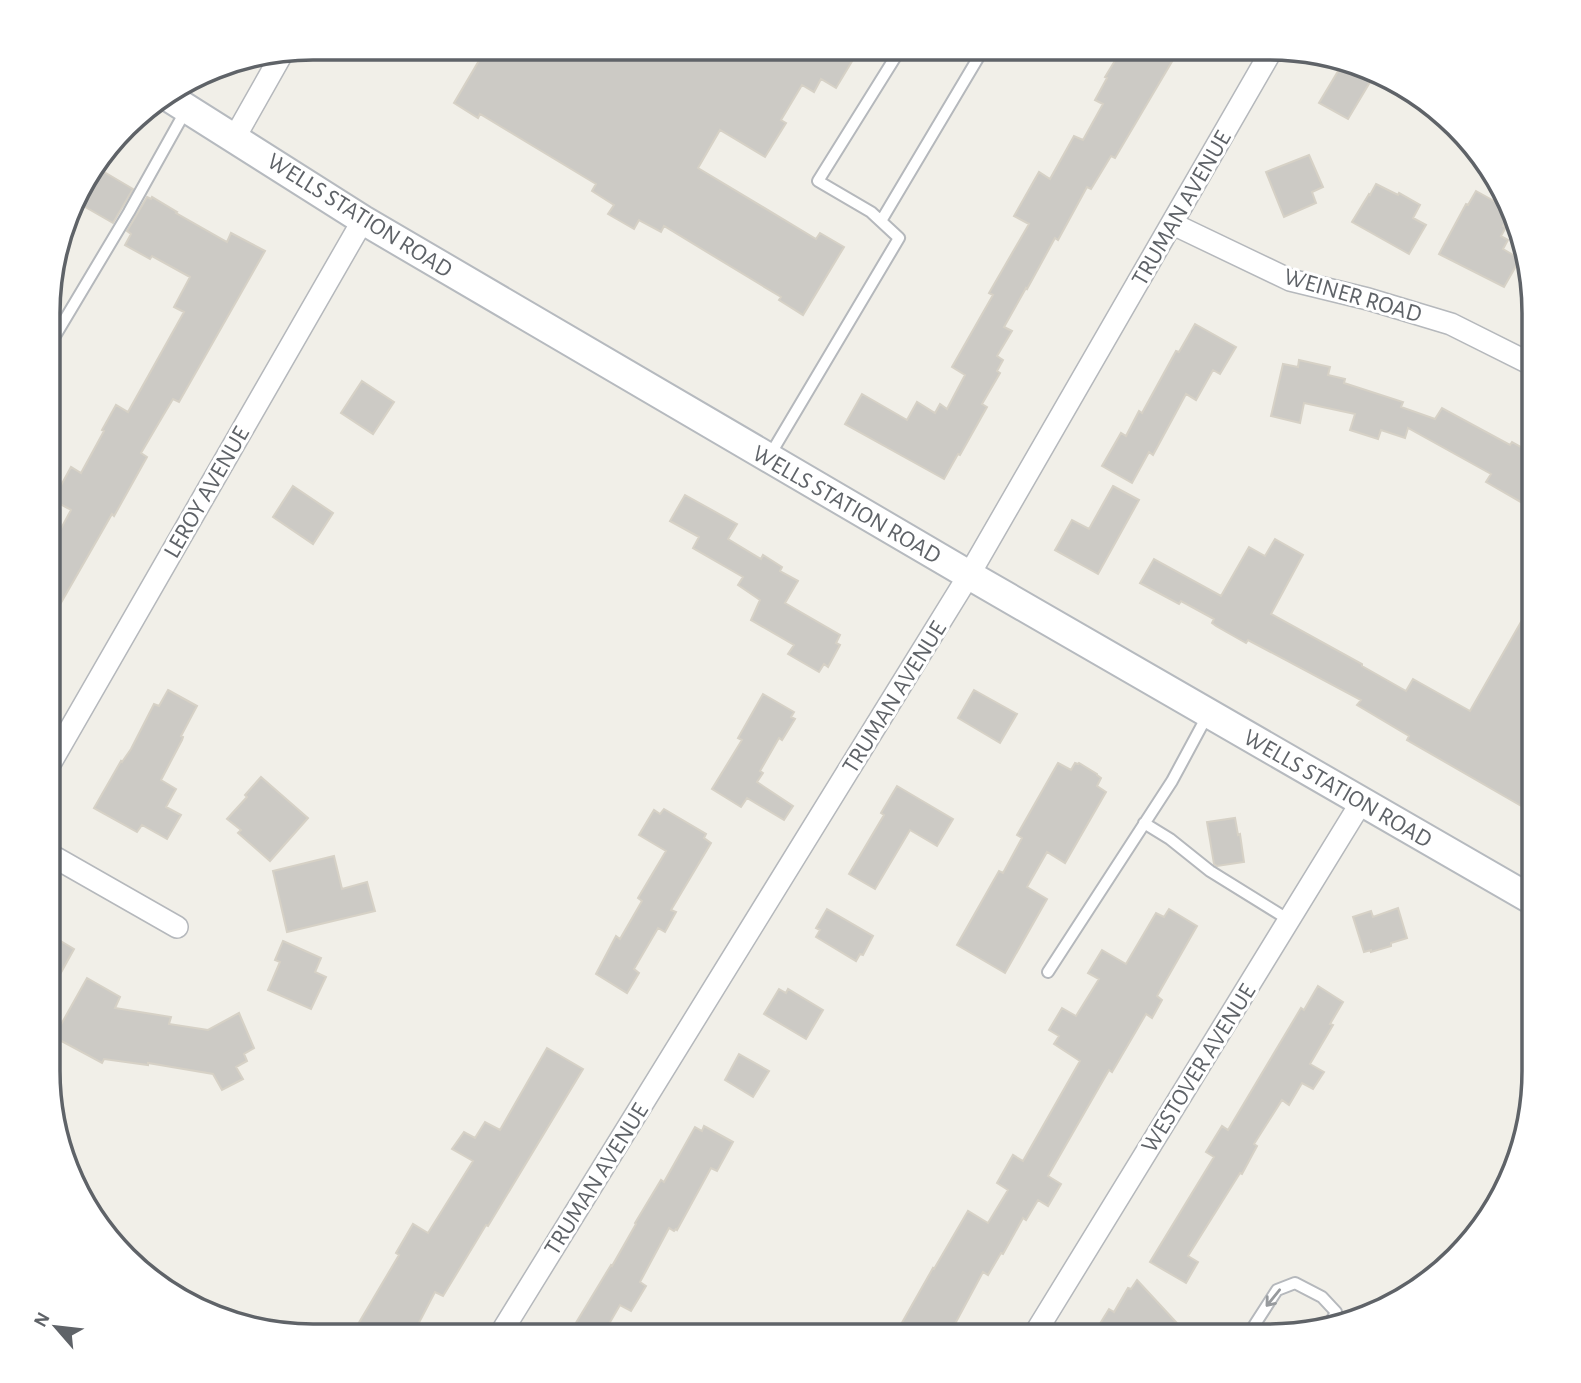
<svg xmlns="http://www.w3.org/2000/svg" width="1581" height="1383" font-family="'Alegreya Sans',sans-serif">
  <rect width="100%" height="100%" fill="#f1efe8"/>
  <path fill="#cccac5" stroke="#d6d1c6" stroke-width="2" d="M 487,47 L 860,48 L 836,88 L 821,79 L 814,92 L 802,85 L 781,120 L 786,123 L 765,157 L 720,130 L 698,168 L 816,239 L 820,233 L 844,247 L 803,315 L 779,300 L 781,297 L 664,226 L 661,232 L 639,220 L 634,229 L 608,214 L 614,205 L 592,191 L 596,184 L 480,114 L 478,118 L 454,103 Z
    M 1132,48 L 1180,48 L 1115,158 L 1111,156 L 1091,189 L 1087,187 L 1058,240 L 1055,238 L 1027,289 L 1026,288 L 1004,327 L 1012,331 L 997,356 L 1003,360 L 997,371 L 1000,373 L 982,404 L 987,407 L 960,455 L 958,454 L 944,479 L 845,424 L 862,394 L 907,420 L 917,402 L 935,413 L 940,404 L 947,409 L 965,375 L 952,367 L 993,295 L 989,293 L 1029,224 L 1014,216 L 1039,172 L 1050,179 L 1074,136 L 1083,140 L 1103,104 L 1095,100 L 1107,78 L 1105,77 L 1119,54 L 1126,58 Z
    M 1343,63 L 1376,72 L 1348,119 L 1319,103 Z
    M 1309,155 L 1323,187 L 1312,192 L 1316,203 L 1284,217 L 1266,172 Z
    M 94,166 L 133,189 L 113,223 L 75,201 L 83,180 Z
    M 1376,184 L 1398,195 L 1399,193 L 1420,205 L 1413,218 L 1426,225 L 1409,254 L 1352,222 L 1369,194 L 1370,195 Z
    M 1476,191 L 1501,205 L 1499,207 L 1510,213 L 1503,226 L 1506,227 L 1501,236 L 1508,240 L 1503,249 L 1520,259 L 1504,287 L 1439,254 L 1466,204 L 1468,205 Z
    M 147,197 L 151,199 L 152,197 L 177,212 L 176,213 L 227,242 L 231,233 L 265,251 L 179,402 L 173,399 L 164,414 L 141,453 L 147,457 L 114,516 L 112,514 L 50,622 L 51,547 L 71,510 L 53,500 L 71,467 L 81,473 L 104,431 L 102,430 L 116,405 L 128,412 L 184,312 L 174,307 L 190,277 L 152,256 L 150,259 L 125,245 L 131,234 L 127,231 Z
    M 1195,324 L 1236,347 L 1220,374 L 1213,370 L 1196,400 L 1186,394 L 1153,455 L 1149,452 L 1132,483 L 1102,466 L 1121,433 L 1126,436 L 1139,411 L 1142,413 L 1176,351 L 1179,352 Z
    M 1299,360 L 1330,367 L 1328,375 L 1345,379 L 1344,383 L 1403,402 L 1401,407 L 1435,419 L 1442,408 L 1510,445 L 1512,442 L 1533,454 L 1533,509 L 1486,482 L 1491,474 L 1408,428 L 1405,438 L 1381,430 L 1378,439 L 1350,430 L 1355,414 L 1304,403 L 1300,423 L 1271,416 L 1283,364 L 1298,367 Z
    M 362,381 L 394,402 L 373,434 L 341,413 Z
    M 293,486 L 333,513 L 313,544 L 273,517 Z
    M 1113,486 L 1139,500 L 1098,574 L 1055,550 L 1072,520 L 1089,529 Z
    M 685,495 L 737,524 L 728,539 L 761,559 L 763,555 L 782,567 L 780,571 L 798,581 L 785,603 L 840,635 L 836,643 L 840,645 L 828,667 L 824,664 L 819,672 L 788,654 L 794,645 L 751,620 L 760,600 L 738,585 L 743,577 L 693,548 L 699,537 L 670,521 Z
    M 1275,539 L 1303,555 L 1271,614 L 1362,664 L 1362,666 L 1406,691 L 1413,679 L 1470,711 L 1533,601 L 1534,789 L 1523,807 L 1407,740 L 1409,736 L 1357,705 L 1361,700 L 1248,640 L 1246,643 L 1216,626 L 1212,623 L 1214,619 L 1181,601 L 1179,604 L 1140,583 L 1154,559 L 1221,596 L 1249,547 L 1265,556 Z
    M 168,690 L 197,706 L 181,736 L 183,737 L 182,740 L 161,780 L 176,789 L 166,807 L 181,815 L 167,839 L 142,825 L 137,832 L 94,808 L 121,761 L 122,762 L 131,749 L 154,704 L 159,706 Z
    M 974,690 L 1017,714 L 1000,743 L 958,718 Z
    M 763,694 L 794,712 L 791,717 L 795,719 L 782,740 L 779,738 L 760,771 L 763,773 L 757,782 L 793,806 L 784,820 L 747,798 L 741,807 L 712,789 L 742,740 L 738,738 Z
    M 1058,763 L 1071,770 L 1075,763 L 1078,764 L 1079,763 L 1097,774 L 1097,775 L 1101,778 L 1097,786 L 1106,792 L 1065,863 L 1047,852 L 1027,887 L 1047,899 L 1005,973 L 957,945 L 999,871 L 1003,873 L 1022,838 L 1017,835 Z
    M 261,777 L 308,818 L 270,861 L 238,833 L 241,830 L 227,819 L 247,797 L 245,795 Z
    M 897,786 L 953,819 L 937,846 L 910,830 L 875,889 L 849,874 L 884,815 L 881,813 Z
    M 664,809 L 706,834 L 704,838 L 711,843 L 671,910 L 676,912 L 665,932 L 658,928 L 634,969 L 639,973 L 627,993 L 596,974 L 616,936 L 620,939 L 642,901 L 638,898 L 666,851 L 639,835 L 654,810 L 660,814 Z
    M 1235,818 L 1238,835 L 1240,834 L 1244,862 L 1217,866 L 1214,864 L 1207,822 Z
    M 334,856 L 342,889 L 367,882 L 375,911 L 287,932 L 273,871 Z
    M 1398,908 L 1407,938 L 1391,943 L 1391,946 L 1371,952 L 1371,950 L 1364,952 L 1353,917 L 1371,911 L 1373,917 Z
    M 827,909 L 873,936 L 863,955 L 860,954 L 856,961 L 816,937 L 820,930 L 816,928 Z
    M 1169,909 L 1197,926 L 1157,996 L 1162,1000 L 1152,1018 L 1146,1014 L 1112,1072 L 1109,1070 L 1048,1176 L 1061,1184 L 1048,1206 L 1038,1200 L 1026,1220 L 1023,1218 L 1003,1254 L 1001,1253 L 988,1275 L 983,1272 L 949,1335 L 895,1335 L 933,1268 L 934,1269 L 968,1211 L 988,1223 L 1008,1190 L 997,1183 L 1013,1155 L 1023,1161 L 1080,1061 L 1054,1044 L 1059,1036 L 1049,1030 L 1062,1008 L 1076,1016 L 1099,979 L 1088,973 L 1102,950 L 1126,964 L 1156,913 L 1164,917 Z
    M 49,934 L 74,949 L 48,996 L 49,951 Z
    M 283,941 L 321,958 L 315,972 L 326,977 L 311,1009 L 268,990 L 280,962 L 275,960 Z
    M 87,978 L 120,997 L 115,1008 L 171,1017 L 169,1024 L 208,1030 L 239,1013 L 254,1048 L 244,1054 L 247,1061 L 236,1067 L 243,1079 L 222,1090 L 213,1074 L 148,1063 L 148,1065 L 104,1059 L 102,1063 L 54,1037 Z
    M 1318,986 L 1343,1002 L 1330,1024 L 1333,1025 L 1310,1064 L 1324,1072 L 1313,1089 L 1302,1083 L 1289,1105 L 1282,1100 L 1254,1144 L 1257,1146 L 1242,1174 L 1240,1173 L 1188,1256 L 1198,1262 L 1186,1283 L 1150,1262 L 1214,1157 L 1206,1152 L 1222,1126 L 1228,1130 L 1301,1008 L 1304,1010 Z
    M 779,989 L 786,993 L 788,989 L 823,1010 L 806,1039 L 764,1014 Z
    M 547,1048 L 583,1069 L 488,1226 L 486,1225 L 443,1296 L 435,1292 L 412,1336 L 373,1336 L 357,1326 L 399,1255 L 396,1253 L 413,1224 L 428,1233 L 473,1161 L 452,1149 L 464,1132 L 475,1138 L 485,1122 L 500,1130 Z
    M 739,1054 L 769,1071 L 753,1097 L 725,1080 Z
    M 704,1126 L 733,1142 L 717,1171 L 711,1168 L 677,1230 L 676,1229 L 674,1231 L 669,1228 L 640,1282 L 646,1286 L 631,1311 L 620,1305 L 602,1336 L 568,1336 L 611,1265 L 612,1266 L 636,1224 L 635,1223 L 661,1180 L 664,1182 L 695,1127 L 702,1131 Z
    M 1137,1280 L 1188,1335 L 1093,1335 L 1109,1309 L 1114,1312 L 1128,1288 L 1131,1289 Z"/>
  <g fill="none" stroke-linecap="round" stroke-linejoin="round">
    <defs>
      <path id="lane" d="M 881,221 L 984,48
        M 52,341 L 129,212 L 186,110
        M 770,455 L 899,238 L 871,212 L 818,181 L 901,48
        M 1144,823 L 1170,839 L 1210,871 L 1289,920
        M 1048,972 L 1172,781 L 1207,716
        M 1248,1335 L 1277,1290 L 1295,1283 L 1322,1297 L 1336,1312 L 1329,1325"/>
      <path id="street" d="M 235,137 L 283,52
        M 1173,224 L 1290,280 L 1368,299 L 1451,324 L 1533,365
        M 50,764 L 363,220
        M 49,854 L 177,927
        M 1034,1335 L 1362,801
        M 499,1336 L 969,575 L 1273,48"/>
      <path id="secondary" d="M 167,96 L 363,220 L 969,575 L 1534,901"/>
    </defs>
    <use href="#lane" stroke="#b5b8bc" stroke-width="14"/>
    <use href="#street" stroke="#b5b8bc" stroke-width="24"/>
    <use href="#secondary" stroke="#b6babf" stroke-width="32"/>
    <use href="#lane" stroke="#fff" stroke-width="10"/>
    <use href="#street" stroke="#fff" stroke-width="21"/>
    <use href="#secondary" stroke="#fff" stroke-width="28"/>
  </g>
  <defs><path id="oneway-shaft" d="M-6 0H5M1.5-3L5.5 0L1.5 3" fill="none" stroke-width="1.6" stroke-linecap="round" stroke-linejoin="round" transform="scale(1.75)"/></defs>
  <use stroke="#979a9d" href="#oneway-shaft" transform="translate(1273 1298) rotate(129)"/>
  <g text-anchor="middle" stroke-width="6" stroke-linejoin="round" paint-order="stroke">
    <g font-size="24" fill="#5f6368" stroke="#fff">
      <text transform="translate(1181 208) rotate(-60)" y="8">TRUMAN AVENUE</text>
      <text transform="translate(360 215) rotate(32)" y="8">WELLS STATION ROAD</text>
      <text transform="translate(1353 295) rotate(16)" y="8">WEINER ROAD</text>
      <text transform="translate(206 492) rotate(-60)" y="8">LEROY AVENUE</text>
      <text transform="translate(847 504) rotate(30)" y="8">WELLS STATION ROAD</text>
      <text transform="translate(894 697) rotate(-58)" y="8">TRUMAN AVENUE</text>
      <text transform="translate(1338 788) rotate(30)" y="8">WELLS STATION ROAD</text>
      <text transform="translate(1198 1068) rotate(-58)" y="8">WESTOVER AVENUE</text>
      <text transform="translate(596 1179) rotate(-58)" y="8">TRUMAN AVENUE</text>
    </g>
  </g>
  <path d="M0 0H1581V1383H0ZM313 60H1269A253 253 0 0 1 1522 313V1071A253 253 0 0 1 1269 1324H313A253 253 0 0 1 60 1071V313A253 253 0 0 1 313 60Z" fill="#fff" fill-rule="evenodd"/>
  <path fill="none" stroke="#5f6368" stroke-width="3.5" d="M313 60H1269A253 253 0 0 1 1522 313V1071A253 253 0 0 1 1269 1324H313A253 253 0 0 1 60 1071V313A253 253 0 0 1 313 60Z"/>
  <g transform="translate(56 1327) rotate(298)" stroke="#ffffff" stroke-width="5" paint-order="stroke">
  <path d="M0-5L12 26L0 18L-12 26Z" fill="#5f6368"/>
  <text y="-10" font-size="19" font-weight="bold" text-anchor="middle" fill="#5f6368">N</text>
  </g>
</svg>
